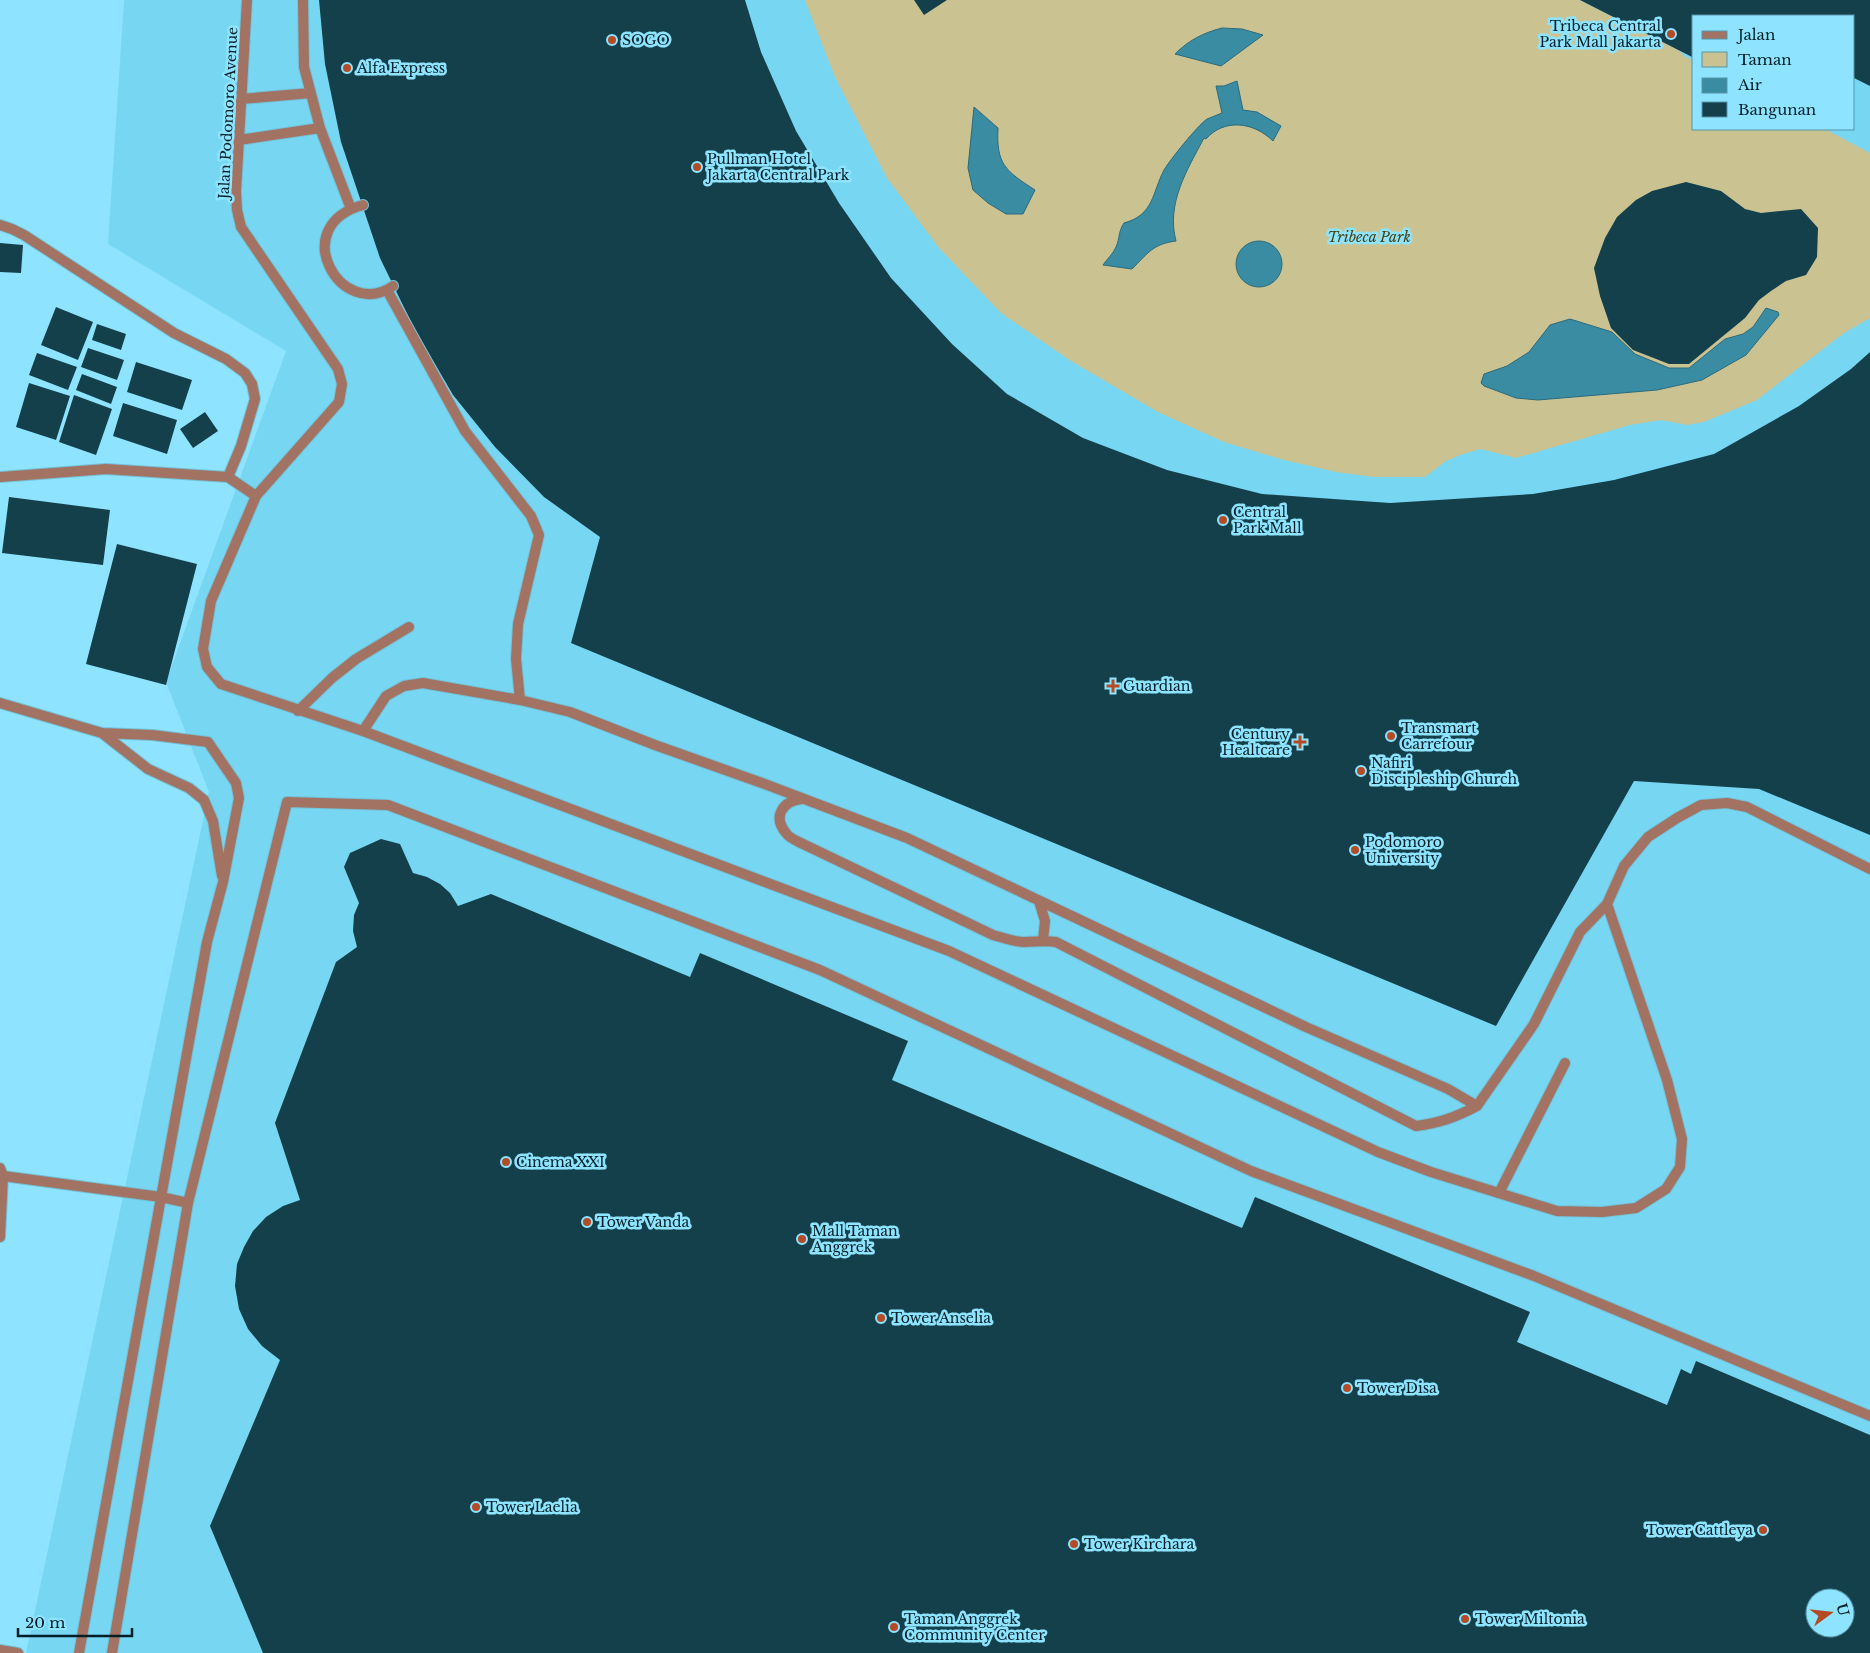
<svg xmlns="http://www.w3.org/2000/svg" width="1870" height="1653" font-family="'Libre Baskerville',serif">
  <rect width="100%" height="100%" fill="#8ee4fe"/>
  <path fill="#77d6f2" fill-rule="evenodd" d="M 124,0 L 1870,0 L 1870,1653 L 26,1653 L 209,792 L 166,682 L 286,351 L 108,244 ZM 1694,16 L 1854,16 L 1854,129 L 1694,129 ZM 1815,1598 L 1845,1598 L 1845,1628 L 1815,1628 Z"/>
  <path fill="#cac291" d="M 805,0 L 1580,0 L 1680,51 L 1684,56 L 1694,61 L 1694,129 L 1825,129 L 1870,153 L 1870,318 L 1844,333 L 1757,400 L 1704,422 L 1687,425 L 1661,420 L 1630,425 L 1516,458 L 1481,449 L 1463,454 L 1446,461 L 1425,477 L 1374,477 L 1336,472 L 1284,460 L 1224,442 L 1158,412 L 1071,361 L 1001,313 L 939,248 L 887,178 L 835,77 Z"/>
  <path fill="#3a8ca3" stroke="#2a6b7e" d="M 1222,28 L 1242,29 L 1263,35 L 1221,66 L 1175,54 C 1189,40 1203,33 1222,28 Z
    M 1237,81 L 1243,110 L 1257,112 L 1281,126 L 1273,141 C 1254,122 1224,118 1206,139 L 1204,138 C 1187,170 1166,204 1176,241 C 1153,244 1148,253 1132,269 L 1103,265 C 1107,259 1113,254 1116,247 C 1120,238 1118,232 1124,223 C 1154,215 1152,193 1164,170 C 1170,160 1197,126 1207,119 C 1212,117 1217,115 1222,113 L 1216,86 L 1224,86 Z
    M 974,107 L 998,128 C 996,165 1006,171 1035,190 L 1023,214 L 1006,214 L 988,203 L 973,190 L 968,168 Z
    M1236 264a23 23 0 1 1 46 0a23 23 0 1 1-46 0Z
    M 1766,308 L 1778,312 L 1779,315 L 1746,355 L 1702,380 L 1657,390 L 1538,400 L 1516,398 L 1484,386 L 1481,383 L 1484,374 L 1507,366 L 1529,352 L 1550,325 L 1570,319 L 1612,332 L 1635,354 L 1669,368 L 1689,368 L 1725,339 L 1743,334 L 1753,327 Z"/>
  <path fill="#14404c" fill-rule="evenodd" d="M 319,0 L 745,0 L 761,52 L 796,131 L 839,203 L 891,278 L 952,344 L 1007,394 L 1083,438 L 1167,470 L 1262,494 L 1390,503 L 1533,494 L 1614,480 L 1714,454 L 1799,406 L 1851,369 L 1870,352 L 1870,835 L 1759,789 L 1634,781 L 1496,1026 L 571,643 L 600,537 L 544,497 L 495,447 L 453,395 L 414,328 L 380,258 L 341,142 L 325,64 Z
    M 914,0 L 947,0 L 924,15 Z
    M 1580,0 L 1870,0 L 1870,86 L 1854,78 L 1854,16 L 1694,16 L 1694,58 Z
    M 1686,182 L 1721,191 L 1745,209 L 1761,213 L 1801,209 L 1818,228 L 1817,257 L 1806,275 L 1786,281 L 1771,291 L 1759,300 L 1745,318 L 1689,364 L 1669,364 L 1633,350 L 1611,328 L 1600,296 L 1594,268 L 1605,238 L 1617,217 L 1636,200 L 1652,191 Z
    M 0,243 L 23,245 L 21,273 L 0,272 Z
    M 56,307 L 93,322 L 78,360 L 41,345 Z
    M 97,324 L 126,334 L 121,350 L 92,340 Z
    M 88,348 L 124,360 L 117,380 L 81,367 Z
    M 37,353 L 77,367 L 68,390 L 29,375 Z
    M 136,362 L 192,380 L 182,410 L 127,392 Z
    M 82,374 L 117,387 L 111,404 L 76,390 Z
    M 29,383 L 70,396 L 56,440 L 16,427 Z
    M 74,395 L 112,409 L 96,455 L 59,442 Z
    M 123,403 L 177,420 L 167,454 L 113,436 Z
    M 205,412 L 218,431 L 193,448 L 180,429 Z
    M 9,497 L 110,510 L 103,565 L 2,553 Z
    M 117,544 L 197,564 L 166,685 L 86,664 Z
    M 381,839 L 400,844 L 413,873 L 427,877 L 440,884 L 450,893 L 458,906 L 491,894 L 690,977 L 700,953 L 908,1041 L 892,1080 L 1242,1228 L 1255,1197 L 1530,1312 L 1517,1342 L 1667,1405 L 1681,1369 L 1691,1374 L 1696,1361 L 1870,1435 L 1870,1653 L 263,1653 L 210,1526 L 280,1360 L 262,1346 L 248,1329 L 239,1309 L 235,1286 L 237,1264 L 244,1247 L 253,1231 L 266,1217 L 283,1206 L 300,1200 L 275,1123 L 336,962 L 357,947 L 353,931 L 354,915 L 359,903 L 344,867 L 350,853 ZM 1815,1598 L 1845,1598 L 1845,1628 L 1815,1628 Z"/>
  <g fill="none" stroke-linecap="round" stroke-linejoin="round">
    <defs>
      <path id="lane" d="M 303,0 L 304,67 L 320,128 L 351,209
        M 241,99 L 311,93
        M 239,140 L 320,128
        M 363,205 C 286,226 341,322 393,286
        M 387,290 L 465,431 L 531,516 L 539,535 L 518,624 L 516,659 L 520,700
        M 0,703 L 102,733 L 152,735 L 208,742 L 236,783 L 239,798 L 223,882 L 207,942 L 79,1653
        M 298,711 L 332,678 L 356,659 L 409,627
        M 363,731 L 386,696 L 404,686 L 423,683 L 520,700 L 570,712 L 655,745 L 762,783 L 907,838 L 1306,1027 L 1448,1089 L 1477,1106 L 1534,1024 L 1580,932 L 1607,904
        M 102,733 L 148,769 L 189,788 L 204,800 L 213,821 L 222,876
        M 802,799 C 783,801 772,816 786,833 C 789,838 797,841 803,844 L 993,935 C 1004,938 1014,942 1024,942 C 1036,942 1045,940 1056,942 L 1416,1126 C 1440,1123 1456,1117 1477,1106
        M 1039,901 L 1045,921 L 1043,940
        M 0,1168 L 3,1176 L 0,1237
        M 3,1176 L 161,1197 L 188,1203
        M 1499,1193 L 1565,1063
        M 0,1650 L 18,1653
        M 112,1653 L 188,1203 L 287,802 L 388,805 L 820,970 L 1251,1171 L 1534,1276 L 1870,1416"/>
      <path id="street" d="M 247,0 L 236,191 L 237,210 L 241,227 L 338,369 L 342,384 L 339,402 L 256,496 L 211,601 L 203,649 L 207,667 L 221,684 L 363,731 L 949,951 L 1378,1152 L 1431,1172 L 1557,1211 L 1602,1212 L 1636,1208 L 1666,1189 L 1680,1167 L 1682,1139 L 1667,1080 L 1607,904 L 1624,866 L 1648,837 L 1677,818 L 1701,805 L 1727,803 L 1747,807 L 1870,869
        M 0,225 L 12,229 L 24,235 L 174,333 L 226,359 L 245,373 L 252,384 L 255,399 L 241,446 L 228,477
        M 0,477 L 106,469 L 228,477 L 256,496"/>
    </defs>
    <use href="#lane" stroke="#75c0d7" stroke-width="12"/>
    <use href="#street" stroke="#75c0d7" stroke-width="12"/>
    <use href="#lane" stroke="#a27362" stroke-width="10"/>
    <use href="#street" stroke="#a27362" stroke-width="10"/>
  </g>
  <g fill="#b34c26" stroke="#8ee4fe" stroke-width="2">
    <circle cx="1671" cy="34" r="5"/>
    <circle cx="612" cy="40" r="5"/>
    <circle cx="347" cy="68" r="5"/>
    <circle cx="697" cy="167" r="5"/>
    <circle cx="1223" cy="520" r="5"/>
    <path d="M1110.5 678.5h5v5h5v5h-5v5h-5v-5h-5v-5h5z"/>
    <circle cx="1391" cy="736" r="5"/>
    <path d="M1297.5 734.5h5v5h5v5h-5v5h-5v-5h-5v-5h5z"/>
    <circle cx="1361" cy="771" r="5"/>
    <circle cx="1355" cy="850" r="5"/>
    <circle cx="506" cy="1162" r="5"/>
    <circle cx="587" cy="1222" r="5"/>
    <circle cx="802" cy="1239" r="5"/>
    <circle cx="881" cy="1318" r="5"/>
    <circle cx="1347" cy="1388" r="5"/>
    <circle cx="476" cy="1507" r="5"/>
    <circle cx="1763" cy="1530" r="5"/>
    <circle cx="1074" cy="1544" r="5"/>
    <circle cx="1465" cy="1619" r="5"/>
    <circle cx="894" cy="1627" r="5"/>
  </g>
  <g text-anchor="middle" stroke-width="5" stroke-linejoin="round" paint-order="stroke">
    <g font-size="14" fill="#031e26" stroke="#8ee4fe" text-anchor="start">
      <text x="1661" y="31" text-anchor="end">Tribeca Central<tspan x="1661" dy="16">Park Mall Jakarta</tspan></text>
      <text x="622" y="45">SOGO</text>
      <text x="357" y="73">Alfa Express</text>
      <text x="707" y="164">Pullman Hotel<tspan x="707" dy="16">Jakarta Central Park</tspan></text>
      <text x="1233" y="517">Central<tspan x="1233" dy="16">Park Mall</tspan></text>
      <text x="1123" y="691">Guardian</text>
      <text x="1401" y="733">Transmart<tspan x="1401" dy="16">Carrefour</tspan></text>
      <text x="1290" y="739" text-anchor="end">Century<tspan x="1290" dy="16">Healtcare</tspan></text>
      <text x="1371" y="768">Nafiri<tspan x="1371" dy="16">Discipleship Church</tspan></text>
      <text x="1365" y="847">Podomoro<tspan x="1365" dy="16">University</tspan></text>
      <text x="516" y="1167">Cinema XXI</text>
      <text x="597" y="1227">Tower Vanda</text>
      <text x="812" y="1236">Mall Taman<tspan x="812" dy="16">Anggrek</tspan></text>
      <text x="891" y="1323">Tower Anselia</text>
      <text x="1357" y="1393">Tower Disa</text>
      <text x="486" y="1512">Tower Laelia</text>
      <text x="1753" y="1535" text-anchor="end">Tower Cattleya</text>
      <text x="1084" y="1549">Tower Kirchara</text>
      <text x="904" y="1624">Taman Anggrek<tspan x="904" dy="16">Community Center</tspan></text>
      <text x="1475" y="1624">Tower Miltonia</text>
    </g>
    <g font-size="14" fill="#031e26" stroke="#8ee4fe">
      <text transform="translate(228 113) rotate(-87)" y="5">Jalan Podomoro Avenue</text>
    </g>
    <g font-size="14" font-style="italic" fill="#48400b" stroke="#8ee4fe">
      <text x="1369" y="242">Tribeca Park</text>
    </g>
  </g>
  <rect x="1692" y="15" width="162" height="115" fill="#8ee4fe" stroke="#5695a8"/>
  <rect x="1702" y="31" width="25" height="8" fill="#a27362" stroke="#5695a8"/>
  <text x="1738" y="40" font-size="15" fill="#031e26">Jalan</text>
  <rect x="1702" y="52" width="25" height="15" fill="#cac291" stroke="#5695a8"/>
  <text x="1738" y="65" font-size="15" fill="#031e26">Taman</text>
  <rect x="1702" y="78" width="25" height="15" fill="#3a8ca3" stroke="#5695a8"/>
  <text x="1738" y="90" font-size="15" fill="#031e26">Air</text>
  <rect x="1702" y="102" width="25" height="15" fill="#14404c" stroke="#5695a8"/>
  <text x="1738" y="115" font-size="15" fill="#031e26">Bangunan</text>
  <g transform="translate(1830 1613) rotate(75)"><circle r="24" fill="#8ee4fe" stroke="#5695a8"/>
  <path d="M0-4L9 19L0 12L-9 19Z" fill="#b34c26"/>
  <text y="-8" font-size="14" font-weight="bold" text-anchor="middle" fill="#031e26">U</text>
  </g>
  <path d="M18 1628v8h114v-8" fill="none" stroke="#031e26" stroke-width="2.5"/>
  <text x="25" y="1628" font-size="15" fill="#031e26" stroke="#8ee4fe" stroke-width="4" paint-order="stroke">20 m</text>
</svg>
